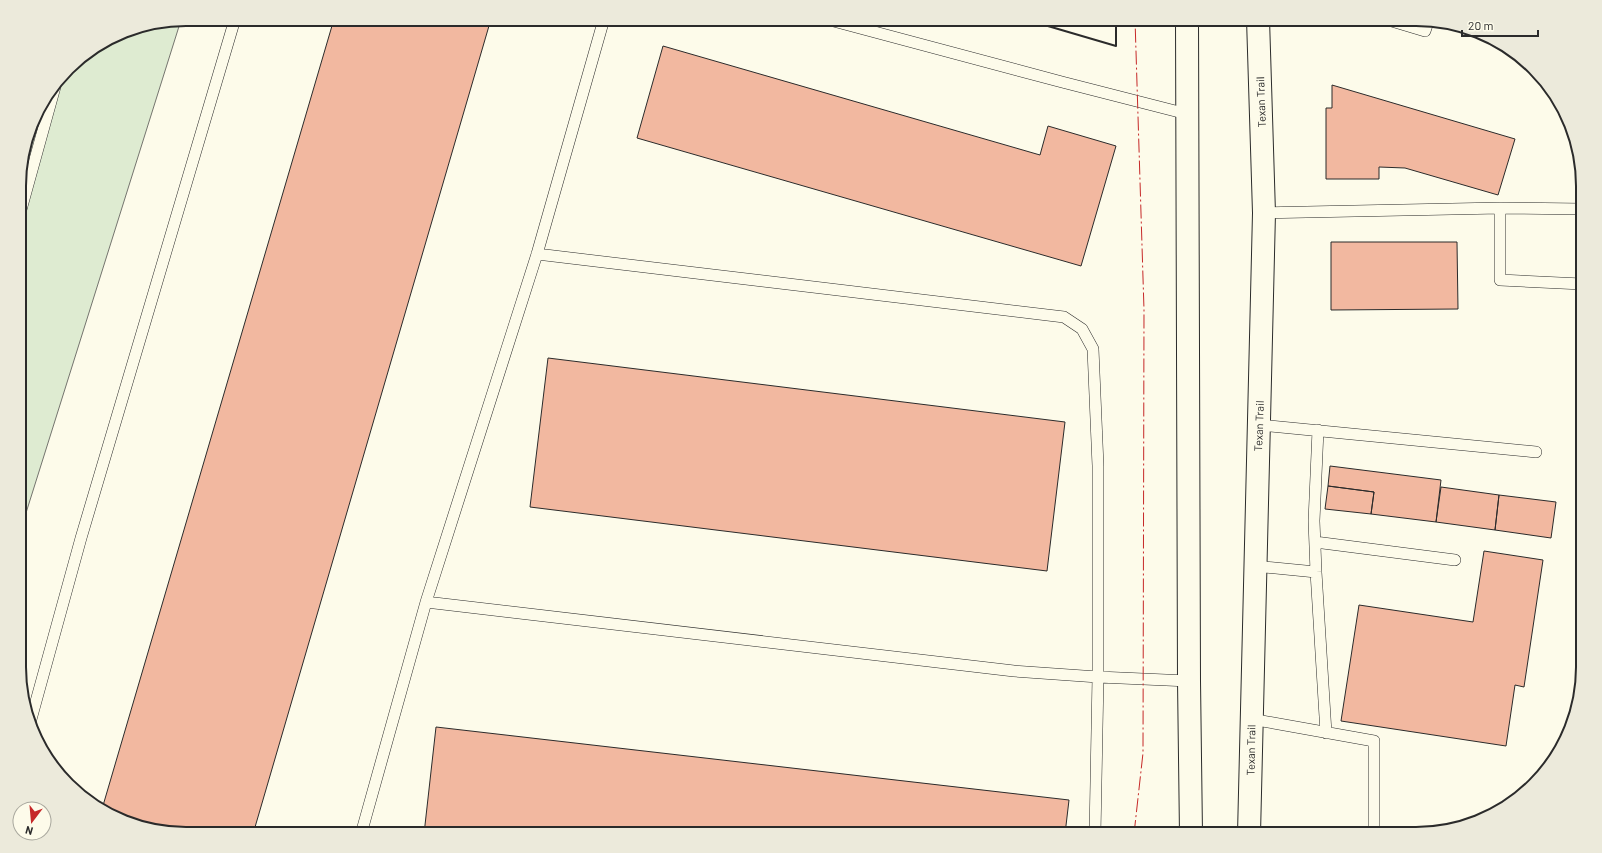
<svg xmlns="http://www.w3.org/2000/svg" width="1602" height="853" font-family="Barlow,sans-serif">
  <rect width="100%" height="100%" fill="#fdfbea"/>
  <path fill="#deebd1" stroke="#74746e" d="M 181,20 L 20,532 L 19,175 L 36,112 L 76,61 L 122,32 Z"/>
  <path fill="#f2b8a0" stroke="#2b2b2b" d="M 334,19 L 491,19 L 253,834 L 186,834 L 112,817 L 102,809 Z
    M 663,46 L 1040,155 L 1048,126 L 1116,146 L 1081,266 L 637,138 Z
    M 1332,85 L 1515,139 L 1498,195 L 1405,168 L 1379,167 L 1379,179 L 1326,179 L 1326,108 L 1332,108 Z
    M 1331,242 L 1457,242 L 1458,309 L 1331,310 Z
    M 548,358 L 1065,422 L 1047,571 L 530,507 Z
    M 1330,466 L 1441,480 L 1436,522 L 1371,514 L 1374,492 L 1328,486 Z
    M 1328,486 L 1374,492 L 1371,514 L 1325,509 Z
    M 1441,487 L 1499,495 L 1495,530 L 1436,522 Z
    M 1499,495 L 1556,502 L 1551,538 L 1495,530 Z
    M 1484,551 L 1543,560 L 1524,687 L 1515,685 L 1506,746 L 1341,721 L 1359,605 L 1473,622 Z
    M 436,727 L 1069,800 L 1065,834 L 424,834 Z"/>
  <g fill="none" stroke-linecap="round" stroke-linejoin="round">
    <defs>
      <path id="service" d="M 604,19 L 537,254 L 426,602 L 1014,671 L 1098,677 L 1189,681
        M 826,19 L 1062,82 L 1187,114
        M 1385,19 L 1425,31 L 1428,22
        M 1500,208 L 1500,280 L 1582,284
        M 1264,213 L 1500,208 L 1582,209
        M 19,217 L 55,87
        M 537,254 L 1064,317 L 1082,329 L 1093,349 L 1098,466 L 1098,677 L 1095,834
        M 1260,425 L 1536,452
        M 1318,430 L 1314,521 L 1316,572 L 1326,733
        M 1315,542 L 1455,560
        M 1254,566 L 1316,572
        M 1251,719 L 1374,741 L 1374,834
        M 30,723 L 81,538 L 235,19
        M 361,834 L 426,602"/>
      <path id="primary" d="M 1187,19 L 1189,681 L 1191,834
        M 1249,834 L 1264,213 L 1258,19"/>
    </defs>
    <use href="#service" stroke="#2b2b2b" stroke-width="12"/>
    <use href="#primary" stroke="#2b2b2b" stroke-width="24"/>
    <use href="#service" stroke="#fdfbea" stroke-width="11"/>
    <use href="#primary" stroke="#fdfbea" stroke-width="22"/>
    <path stroke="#2b2b2b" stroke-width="2" d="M 1024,19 L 1116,46 L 1116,19"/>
    <path stroke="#c62828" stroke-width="1" stroke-dasharray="14 3 2 3" stroke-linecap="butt" d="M 1134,834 L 1143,753 L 1144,310 L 1135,19"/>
  </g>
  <g text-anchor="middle" stroke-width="3" stroke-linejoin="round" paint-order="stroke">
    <g font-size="11" fill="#2b2b2b" stroke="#fdfbea">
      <text transform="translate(1261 102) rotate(-92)" y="4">Texan Trail</text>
      <text transform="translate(1259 426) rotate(-88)" y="4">Texan Trail</text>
      <text transform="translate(1251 750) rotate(-89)" y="4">Texan Trail</text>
    </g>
  </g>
  <path d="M0 0H1602V853H0ZM186 26H1416A160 160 0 0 1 1576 186V667A160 160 0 0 1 1416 827H186A160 160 0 0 1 26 667V186A160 160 0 0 1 186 26Z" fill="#eceadb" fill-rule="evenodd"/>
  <path fill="none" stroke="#2b2b2b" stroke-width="2" d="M186 26H1416A160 160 0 0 1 1576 186V667A160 160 0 0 1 1416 827H186A160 160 0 0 1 26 667V186A160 160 0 0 1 186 26Z"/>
  <g transform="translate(32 821) rotate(196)"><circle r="19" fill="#fdfbea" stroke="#a9a89e"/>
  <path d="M0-3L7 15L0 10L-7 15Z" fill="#c62828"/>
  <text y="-6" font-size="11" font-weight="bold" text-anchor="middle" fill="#2b2b2b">N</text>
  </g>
  <path d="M1462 30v6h76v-6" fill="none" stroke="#2b2b2b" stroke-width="2"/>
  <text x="1468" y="30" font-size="12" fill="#2b2b2b" stroke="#fdfbea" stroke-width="3" paint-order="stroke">20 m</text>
</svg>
